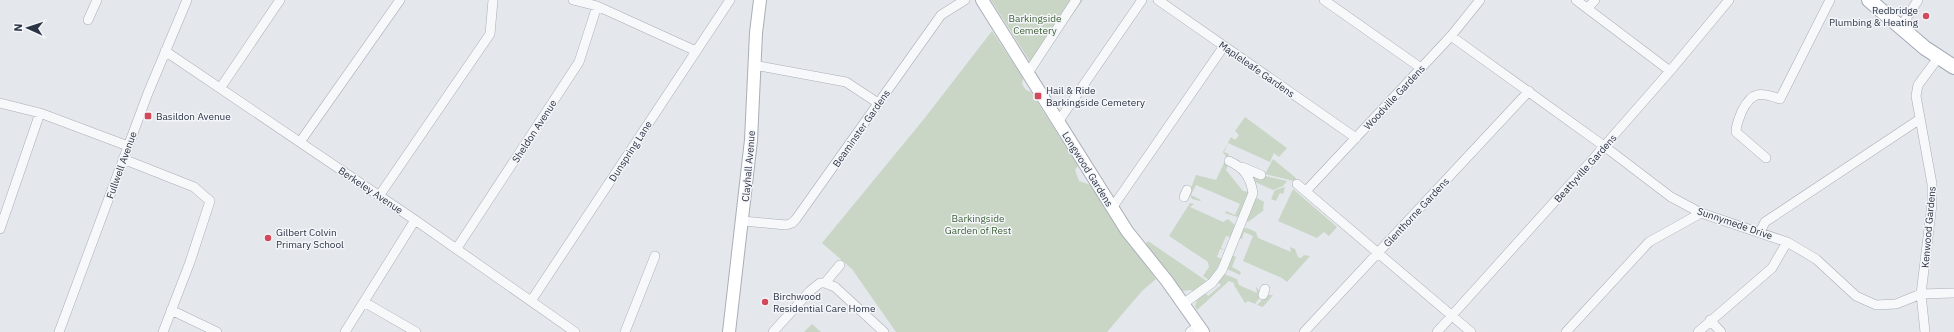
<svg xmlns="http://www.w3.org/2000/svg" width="1954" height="332" font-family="'IBM Plex Sans',sans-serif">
  <rect width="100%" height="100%" fill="#e4e7ec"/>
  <path fill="#c9d6c5" d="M 991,0 L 1083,0 L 1034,68 Z
    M 992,31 L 1023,78 L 1022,84 L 1026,90 L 1031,92 L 1078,166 L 1075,170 L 1079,181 L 1091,185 L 1156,279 L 1142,291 L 1107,332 L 896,332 L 852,269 L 822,243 L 924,119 Z
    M 1245,117 L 1287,148 L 1279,157 L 1274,153 L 1270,162 L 1228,143 L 1224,152 L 1229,154 L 1227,158 L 1223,152 L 1231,137 L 1235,140 L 1239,135 L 1235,131 Z
    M 1273,159 L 1296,178 L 1294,181 L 1265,174 Z
    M 1224,163 L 1228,165 L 1226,170 L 1243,191 L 1249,192 L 1239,216 L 1237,217 L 1225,213 L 1226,211 L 1235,215 L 1240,204 L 1196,185 L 1191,195 L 1201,200 L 1200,201 L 1192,199 L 1189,193 L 1196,175 L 1216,180 Z
    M 1252,173 L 1287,181 L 1283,186 L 1273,190 L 1255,182 Z
    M 1285,187 L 1283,194 L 1280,193 L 1276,201 L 1271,199 L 1275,190 Z
    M 1293,189 L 1337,227 L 1329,236 L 1324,232 L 1317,238 L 1278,221 Z
    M 1257,198 L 1264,202 L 1263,209 L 1264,210 L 1248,222 L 1246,220 L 1255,199 Z
    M 1190,203 L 1194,204 L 1190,207 L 1223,222 L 1228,219 L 1235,225 L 1231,237 L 1226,236 L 1221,248 L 1225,250 L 1220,249 L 1217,257 L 1222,259 L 1210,281 L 1203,276 L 1209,267 L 1208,262 L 1169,236 Z
    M 1247,228 L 1256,232 L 1258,238 L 1291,252 L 1290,247 L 1295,249 L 1298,257 L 1301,258 L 1304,255 L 1310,256 L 1287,282 L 1282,278 L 1243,261 L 1253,236 L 1244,232 L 1242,239 L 1237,237 L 1242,229 Z
    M 1148,241 L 1208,282 L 1194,293 L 1191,290 L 1182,291 L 1146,244 Z
    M 1230,254 L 1236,257 L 1232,267 L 1241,272 L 1240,275 L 1227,269 Z
    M 1224,274 L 1237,279 L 1239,285 L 1257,293 L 1256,287 L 1258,289 L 1261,296 L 1255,304 L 1248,301 L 1245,303 L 1234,285 L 1234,283 L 1229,281 L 1197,310 L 1195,306 L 1198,297 L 1205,292 L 1208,296 L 1221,285 L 1217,281 Z
    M 1267,295 L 1273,295 L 1263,307 L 1257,305 Z
    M 812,324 L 821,332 L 804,332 Z"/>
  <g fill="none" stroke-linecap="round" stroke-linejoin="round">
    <defs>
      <path id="street" d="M 573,0 L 597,6 L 696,51
        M 1158,0 L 1356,138
        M 1324,0 L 1421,68
        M 1576,0 L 1670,71
        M 1588,8 L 1595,0
        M 88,20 L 97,0
        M 1900,28 L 1918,0
        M 1451,36 L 1604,146 L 1671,197 L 1701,213 L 1787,242 L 1816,259 L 1856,296 L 1876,305 L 1896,304 L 1921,294 L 1954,293
        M 165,51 L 415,220 L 575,332
        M 754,65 L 846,82 L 878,103
        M 1028,73 L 1076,0
        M 221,87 L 280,0
        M 0,103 L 40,113 L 128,146
        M 1058,122 L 1142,0
        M 300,142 L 400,0
        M 1766,158 L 1736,132 C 1736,124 1739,119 1742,111 C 1752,91 1760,92 1780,99 L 1830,0
        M 123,159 L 194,187 L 210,201 L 190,262 L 163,332
        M 1242,167 L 1261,175
        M 1297,184 L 1471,332
        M 1306,191 L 1451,36 L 1480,0
        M 379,196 L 490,34 L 493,0
        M 1184,197 L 1187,190
        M 1112,208 L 1224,46
        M 743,221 L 786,225 L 792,223 L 796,219 L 941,15 L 965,0
        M 0,229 L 40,113
        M 1760,232 L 1765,222 L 1920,119
        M 457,248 L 579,62 L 597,6
        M 825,283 L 840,265
        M 1263,295 L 1265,289
        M 531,301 L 730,0
        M 364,302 L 416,332
        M 1183,304 L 1212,283 L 1222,270 L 1253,193 C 1250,176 1244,168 1229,161
        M 171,310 L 217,332
        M 1710,320 L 1721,332
        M 59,332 L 148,93 L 187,0
        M 345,332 L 415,220
        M 625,332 L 655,256
        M 773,332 L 810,291 L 820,283 L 825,283 L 835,287 L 884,332
        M 1190,332 L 1199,326
        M 1304,332 L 1529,91
        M 1437,332 L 1593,159 L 1670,71 L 1729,0
        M 1566,332 L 1649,242 L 1701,213
        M 1698,332 L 1772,268 L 1787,242
        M 1925,332 L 1921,294 L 1932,204 L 1932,184 L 1916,96 L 1918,85 L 1938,58"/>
      <path id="secondary" d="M 982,0 L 1127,231 L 1167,281 L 1203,332
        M 729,332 L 751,140 L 756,33 L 760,0"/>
      <path id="primary" d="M 1869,0 L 1925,48 L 1954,67"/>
    </defs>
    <use href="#street" stroke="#a9aeb7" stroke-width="10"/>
    <use href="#secondary" stroke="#a9aeb7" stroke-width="14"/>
    <use href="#primary" stroke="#a3abb8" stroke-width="16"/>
    <use href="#street" stroke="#f7f8fa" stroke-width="9"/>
    <use href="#secondary" stroke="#fff" stroke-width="12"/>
    <use href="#primary" stroke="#fff" stroke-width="14"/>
  </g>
  <g fill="#d1495b" stroke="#f4f6f9" stroke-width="1.5">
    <circle cx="1926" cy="16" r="4"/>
    <rect x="1034" y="92" width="8" height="8" rx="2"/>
    <rect x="144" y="112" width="8" height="8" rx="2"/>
    <circle cx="268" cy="238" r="4"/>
    <circle cx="765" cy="302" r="4"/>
  </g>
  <g text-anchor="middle" stroke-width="3" stroke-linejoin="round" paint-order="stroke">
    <g font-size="10" fill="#2b3445" stroke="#f4f6f9" text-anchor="start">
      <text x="1918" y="14" text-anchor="end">Redbridge<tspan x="1918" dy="12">Plumbing &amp; Heating</tspan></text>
      <text x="1046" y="94">Hail &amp; Ride<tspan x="1046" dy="12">Barkingside Cemetery</tspan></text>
      <text x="156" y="120">Basildon Avenue</text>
      <text x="276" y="236">Gilbert Colvin<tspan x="276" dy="12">Primary School</tspan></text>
      <text x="773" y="300">Birchwood<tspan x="773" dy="12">Residential Care Home</tspan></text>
    </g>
    <g font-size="10" fill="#3f6138" stroke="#f4f6f9">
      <text x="1035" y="22">Barkingside<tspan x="1035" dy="12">Cemetery</tspan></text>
      <text x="978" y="222">Barkingside<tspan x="978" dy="12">Garden of Rest</tspan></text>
    </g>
    <g font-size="10" fill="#2b3445" stroke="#f4f6f9">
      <text transform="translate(1257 69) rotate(35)" y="4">Mapleleafe Gardens</text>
      <text transform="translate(1394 97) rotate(-47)" y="4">Woodville Gardens</text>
      <text transform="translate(861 128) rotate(-55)" y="4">Beaminster Gardens</text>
      <text transform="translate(534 131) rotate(-57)" y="4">Sheldon Avenue</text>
      <text transform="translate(630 151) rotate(-57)" y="4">Dunspring Lane</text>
      <text transform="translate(121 165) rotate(-70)" y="4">Fullwell Avenue</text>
      <text transform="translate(748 166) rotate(-85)" y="4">Clayhall Avenue</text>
      <text transform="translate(1585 168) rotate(-48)" y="4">Beattyville Gardens</text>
      <text transform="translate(1088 169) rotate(58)" y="4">Longwood Gardens</text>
      <text transform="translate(371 190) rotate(34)" y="4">Berkeley Avenue</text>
      <text transform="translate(1416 212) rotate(-47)" y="4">Glenthorne Gardens</text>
      <text transform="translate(1735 223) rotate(19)" y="4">Sunnymede Drive</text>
      <text transform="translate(1928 227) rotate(-85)" y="4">Kenwood Gardens</text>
    </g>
  </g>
  <g transform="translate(28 28) rotate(273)" stroke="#f4f6f9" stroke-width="3" paint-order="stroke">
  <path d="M0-3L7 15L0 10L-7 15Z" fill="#2b3445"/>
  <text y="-6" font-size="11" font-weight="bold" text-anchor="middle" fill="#2b3445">N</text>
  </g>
</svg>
